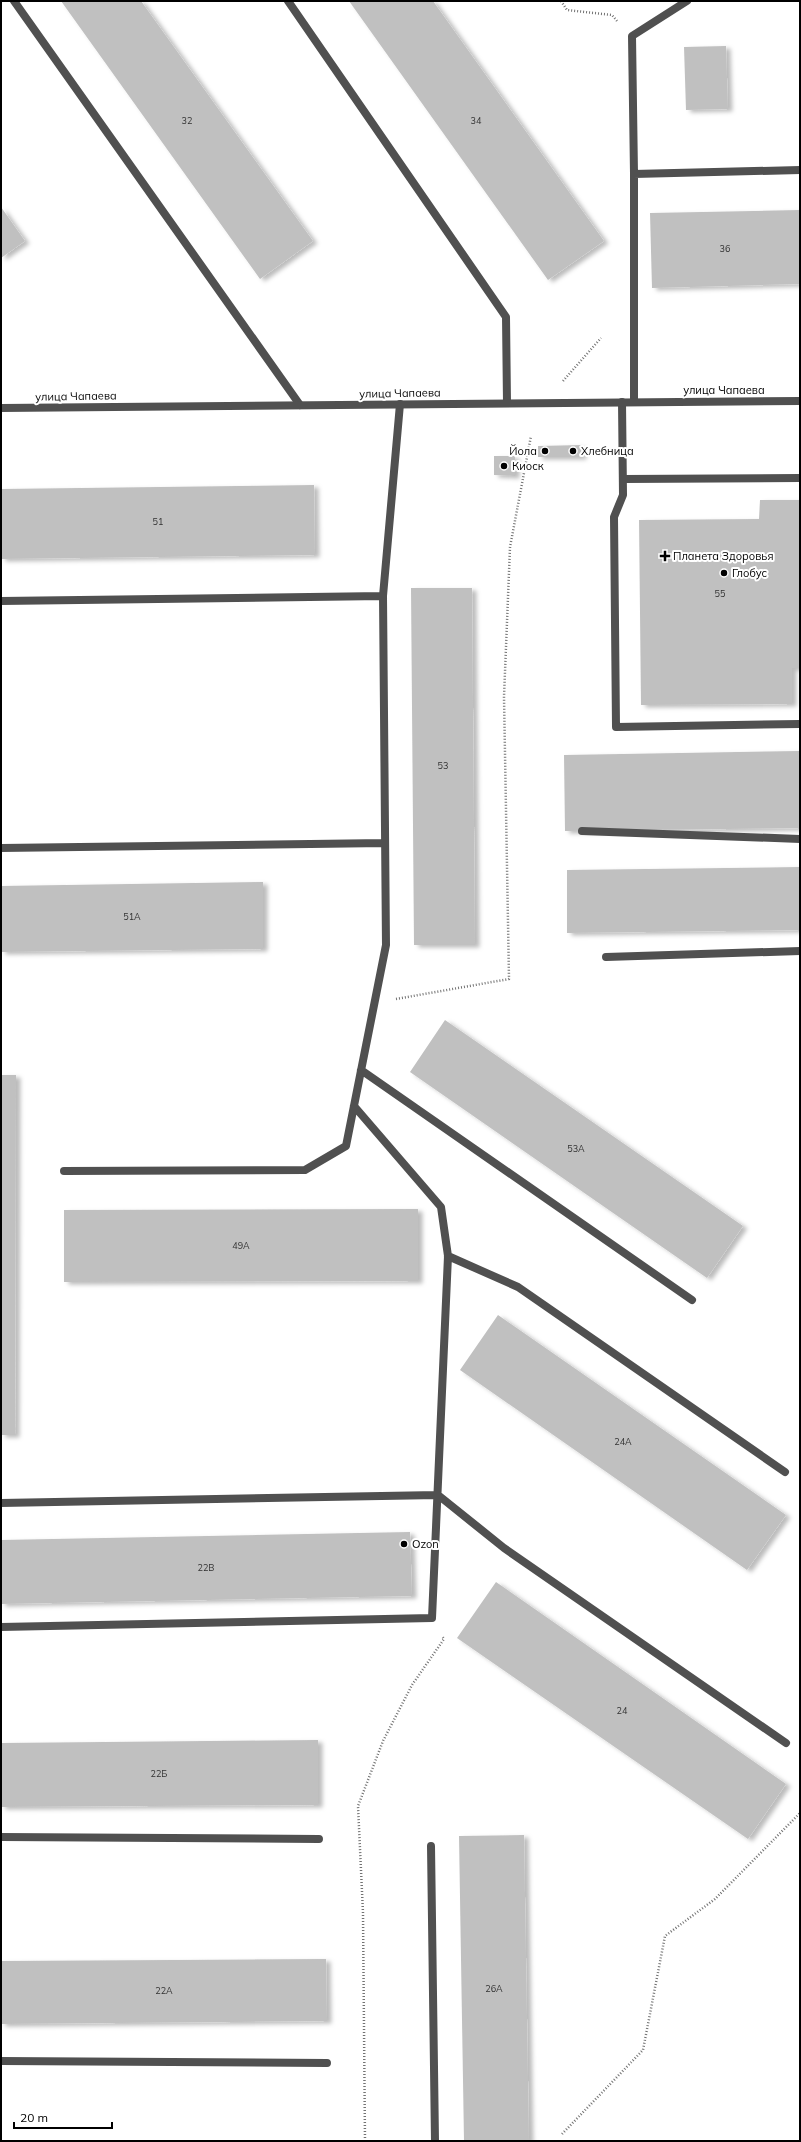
<svg xmlns="http://www.w3.org/2000/svg" width="801" height="2142" font-family="Mulish,sans-serif">
  <defs>
    <filter id="shadow"><feDropShadow dx="4.5" dy="2.5" stdDeviation="2" flood-color="#0004"/></filter>
  </defs>
  <rect width="100%" height="100%" fill="#fff"/>
  <path fill="#c0c0c0" filter="url(#shadow)" d="M 61,1 L 141,1 L 313,241 L 260,279 Z
    M 349,1 L 433,1 L 604,241 L 548,280 Z
    M 726,46 L 728,109 L 686,110 L 684,47 Z
    M 1,207 L 25,241 L 1,258 Z
    M 800,210 L 800,284 L 652,288 L 650,213 Z
    M 582,445 L 582,457 L 538,457 L 538,446 Z
    M 494,456 L 515,456 L 515,476 L 494,475 Z
    M 314,485 L 315,555 L 1,559 L 1,489 Z
    M 760,500 L 800,500 L 800,668 L 792,668 L 792,704 L 641,705 L 639,520 L 759,519 Z
    M 411,588 L 472,588 L 475,945 L 414,945 Z
    M 800,751 L 800,828 L 565,831 L 564,755 Z
    M 800,867 L 800,930 L 567,933 L 567,870 Z
    M 263,882 L 263,949 L 1,952 L 1,886 Z
    M 445,1020 L 743,1226 L 707,1278 L 410,1072 Z
    M 1,1075 L 16,1075 L 15,1435 L 1,1435 Z
    M 418,1209 L 418,1281 L 64,1282 L 64,1210 Z
    M 498,1315 L 786,1515 L 747,1570 L 460,1370 Z
    M 410,1532 L 412,1596 L 1,1604 L 1,1540 Z
    M 496,1582 L 786,1784 L 748,1839 L 457,1638 Z
    M 318,1740 L 318,1805 L 1,1807 L 1,1743 Z
    M 524,1835 L 529,2141 L 464,2141 L 459,1836 Z
    M 326,1959 L 327,2021 L 1,2024 L 1,1961 Z"/>
  <g fill="none" stroke-linecap="round" stroke-linejoin="round">
    <path stroke="#727272" stroke-width="2.5" stroke-dasharray="1 2" stroke-linecap="butt" d="M 561,1 L 567,10 L 612,15 L 617,21
      M 563,381 L 601,338
      M 396,999 L 509,979 L 504,697 L 510,547 L 531,436
      M 562,2134 L 643,2050 L 665,1936 L 715,1899 L 800,1813
      M 365,2141 L 363,1913 L 358,1806 L 383,1741 L 412,1685 L 444,1639 L 442,1636"/>
    <path stroke="#505050" stroke-width="8" d="M 14,1 L 300,405
      M 288,1 L 506,317 L 507,403
      M 634,174 L 632,36 L 687,1
      M 622,402 L 623,495 L 614,517 L 616,727 L 800,724
      M 634,402 L 634,174 L 800,170
      M 623,479 L 800,478
      M 1,601 L 383,596
      M 582,831 L 800,839
      M 1,848 L 385,843
      M 606,957 L 800,951
      M 361,1070 L 692,1300
      M 64,1171 L 305,1170 L 346,1146 L 386,945 L 383,596 L 400,404
      M 448,1256 L 518,1287 L 785,1472
      M 1,1503 L 438,1495 L 504,1548 L 786,1743
      M 1,1627 L 432,1618 L 448,1256 L 441,1207 L 354,1106
      M 1,1837 L 319,1839
      M 431,1846 L 435,2141
      M 1,2061 L 327,2063"/>
    <path stroke="#505050" stroke-width="8" d="M 1,408 L 800,401"/>
  </g>
  <g fill="#000" stroke="#fff" stroke-width="1.5">
    <circle cx="545" cy="451" r="4"/>
    <circle cx="573" cy="451" r="4"/>
    <circle cx="504" cy="466" r="4"/>
    <path d="M663 550h4v4h4v4h-4v4h-4v-4h-4v-4h4z"/>
    <circle cx="724" cy="573" r="4"/>
    <circle cx="404" cy="1544" r="4"/>
  </g>
  <g text-anchor="middle" stroke-width="4" stroke-linejoin="round" paint-order="stroke">
    <g font-size="9" fill="#303030">
      <text x="187" y="124">32</text>
      <text x="476" y="124">34</text>
      <text x="725" y="252">36</text>
      <text x="158" y="525">51</text>
      <text x="720" y="597">55</text>
      <text x="443" y="769">53</text>
      <text x="132" y="920">51А</text>
      <text x="576" y="1152">53А</text>
      <text x="241" y="1249">49А</text>
      <text x="623" y="1445">24А</text>
      <text x="206" y="1571">22В</text>
      <text x="622" y="1714">24</text>
      <text x="159" y="1777">22Б</text>
      <text x="494" y="1992">26А</text>
      <text x="164" y="1994">22А</text>
    </g>
    <g font-size="11" fill="#000" stroke="#fff">
      <text x="724" y="394">улица Чапаева</text>
      <text transform="translate(400 393) rotate(-1)" y="4">улица Чапаева</text>
      <text transform="translate(76 396) rotate(-1)" y="4">улица Чапаева</text>
    </g>
    <g font-size="11" fill="#000" stroke="#fff" text-anchor="start">
      <text x="537" y="455" text-anchor="end">Йола</text>
      <text x="581" y="455">Хлебница</text>
      <text x="512" y="470">Киоск</text>
      <text x="673" y="560">Планета Здоровья</text>
      <text x="732" y="577">Глобус</text>
      <text x="412" y="1548">Ozon</text>
    </g>
  </g>
  <rect width="801" height="2142" fill="none" stroke="#000000" stroke-width="4"/>
  <path d="M14 2122v6h98v-6" fill="none" stroke="#000000" stroke-width="2"/>
  <text x="20" y="2122" font-size="12" fill="#000000" stroke="#ffffff" stroke-width="3" paint-order="stroke">20 m</text>
</svg>
